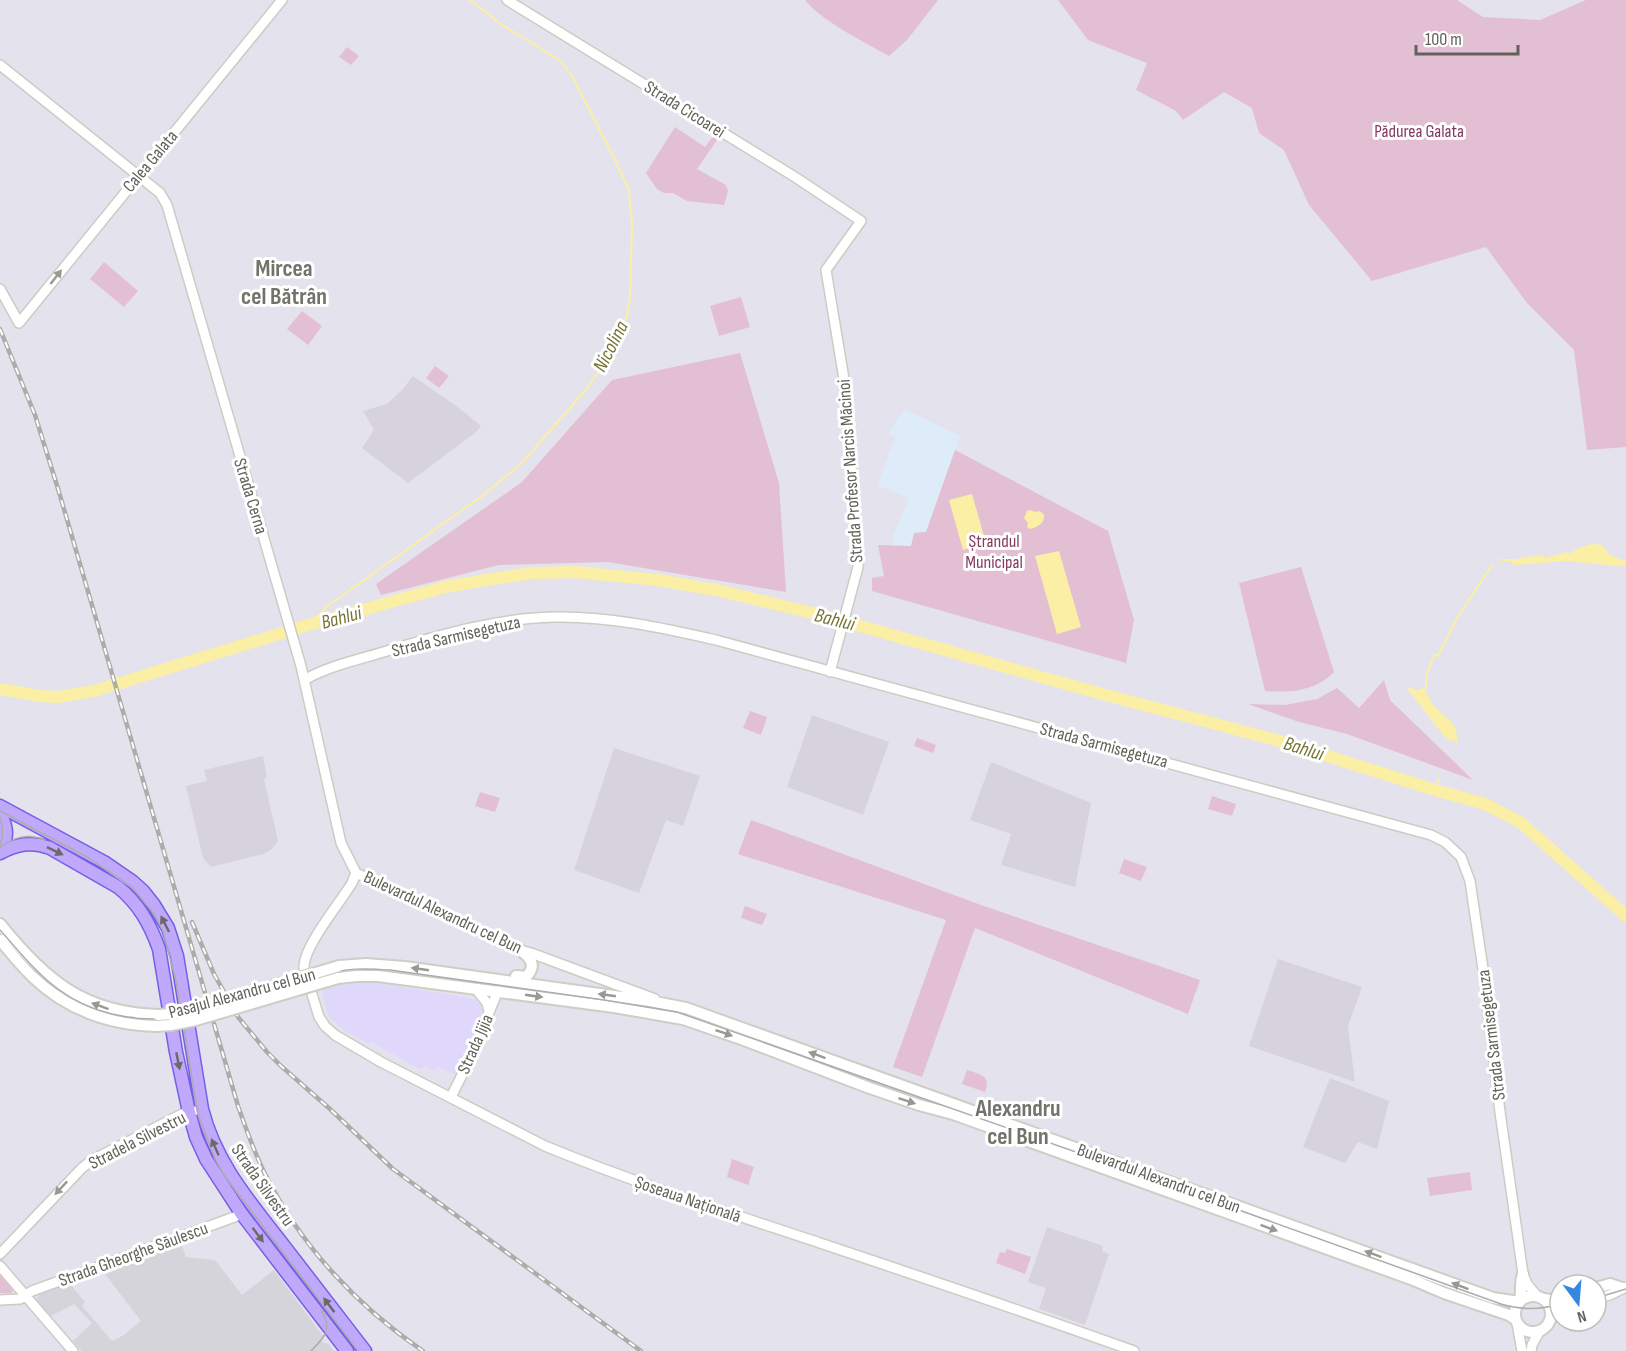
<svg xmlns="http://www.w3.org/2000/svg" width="1626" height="1351" font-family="'Sofia Sans Condensed',sans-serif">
  <rect width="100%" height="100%" fill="#e4e2ec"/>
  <path fill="#dfd8fb" d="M 359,980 L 458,996 L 477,1000 L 482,1007 L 482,1015 L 456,1075 L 438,1067 L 435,1071 L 426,1066 L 420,1069 L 371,1042 L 369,1044 L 347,1032 L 331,1019 L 327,1012 L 322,989 Z"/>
  <path fill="#d5d4db" d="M 181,1244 L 186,1257 L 215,1260 L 242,1295 L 274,1270 L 323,1336 L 320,1339 L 324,1343 L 329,1344 L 334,1351 L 82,1351 L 73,1341 L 92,1323 L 74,1304 L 51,1316 L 38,1303 L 36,1299 L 41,1293 L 69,1283 L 85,1302 L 82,1306 L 112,1341 L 124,1335 L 141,1321 L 102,1270 Z"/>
  <path fill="#d6d3df" d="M 413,376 L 459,408 L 481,426 L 476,432 L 408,483 L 362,448 L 374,430 L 363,411 L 387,404 L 402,390 Z
    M 812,715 L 889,742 L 863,815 L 787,787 Z
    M 614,748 L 700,776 L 683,826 L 666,820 L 639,893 L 574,870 Z
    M 263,756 L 267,777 L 264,779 L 278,841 L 271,850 L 263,854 L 211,867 L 203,858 L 186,786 L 207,781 L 204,770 Z
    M 991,762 L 1091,803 L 1075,887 L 1001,865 L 1011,834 L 970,820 Z
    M 1278,959 L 1362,987 L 1348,1026 L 1355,1082 L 1249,1046 Z
    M 1330,1078 L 1389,1101 L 1377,1149 L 1358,1142 L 1345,1163 L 1303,1147 Z
    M 1047,1227 L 1103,1246 L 1102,1251 L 1109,1254 L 1085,1325 L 1039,1309 L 1046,1288 L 1028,1282 Z"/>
  <path fill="#deebf9" d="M 904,409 L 961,436 L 926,532 L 911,546 L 892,545 L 893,535 L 909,498 L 877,485 L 895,437 L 888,434 Z"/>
  <path fill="#e3bfd3" d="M 805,0 L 938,0 L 907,40 L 889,56 C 866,43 820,20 805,0 Z
    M 1058,0 L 1457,0 L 1483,17 L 1540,20 L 1586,0 L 1626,0 L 1626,447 L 1587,450 L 1574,350 L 1527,303 L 1486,247 L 1372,281 L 1309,205 L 1284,150 L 1259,133 L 1252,108 L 1224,92 L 1183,120 L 1176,111 L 1136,90 L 1147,63 L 1088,40 Z
    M 347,47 L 359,56 L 351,65 L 339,57 Z
    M 675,127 L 705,147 L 715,134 L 719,137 L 697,169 L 726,185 L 728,191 L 724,205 L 687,201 L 673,193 L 664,193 L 657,189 L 646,173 Z
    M 104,262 L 138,291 L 124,307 L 90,279 Z
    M 741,297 L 750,327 L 719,336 L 710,306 Z
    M 302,311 L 322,326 L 308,345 L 287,329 Z
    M 740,353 L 779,483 L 786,592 L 608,562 L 499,565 L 381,595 L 376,584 L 522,482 L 612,380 Z
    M 435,366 L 449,376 L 439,388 L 426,378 Z
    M 955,450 L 1108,531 L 1134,620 L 1126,663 L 872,591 L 872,578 L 884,576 L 878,545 L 911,546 L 914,533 L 926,532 Z
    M 1301,567 L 1334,672 C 1316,691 1290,693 1265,691 L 1239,583 Z
    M 1384,680 L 1390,700 L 1473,780 L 1347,734 L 1299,722 L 1248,704 L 1285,705 L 1317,699 L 1337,688 L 1359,708 Z
    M 750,711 L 767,717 L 761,735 L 743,728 Z
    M 917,738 L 936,745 L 933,753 L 914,746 Z
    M 480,792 L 500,798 L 495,812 L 475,806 Z
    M 1212,796 L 1236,804 L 1232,816 L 1208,809 Z
    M 751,820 L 981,905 L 1200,980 L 1188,1014 L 975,928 L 922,1077 L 893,1067 L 946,920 L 738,854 Z
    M 1124,859 L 1147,867 L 1141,881 L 1119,873 Z
    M 745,906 L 767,914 L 762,925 L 741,918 Z
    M 967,1070 C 981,1075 991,1075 985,1092 L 962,1084 Z
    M 732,1159 L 754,1167 L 748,1185 L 727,1177 Z
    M 1470,1172 L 1472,1190 L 1430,1196 L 1427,1178 Z
    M 1007,1249 L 1031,1257 L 1025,1274 L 996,1263 L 1000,1252 L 1005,1253 Z
    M 0,1274 L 13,1291 L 11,1293 L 0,1293 Z"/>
  <path fill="#faefa5" d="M 972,494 L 986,543 L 963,550 L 949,500 Z
    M 1031,510 L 1034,512 L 1040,511 L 1044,515 C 1045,523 1038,527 1030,529 L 1027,527 L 1028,523 L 1024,518 L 1027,511 Z
    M 1592,544 L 1602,545 L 1610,555 L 1626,561 L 1626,565 L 1618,566 L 1566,561 L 1515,565 L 1509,560 L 1542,555 L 1544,558 L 1567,552 L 1571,554 C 1575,548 1585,546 1592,544 Z
    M 1059,551 L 1081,627 L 1057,634 L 1035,556 Z
    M 1406,687 L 1417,690 L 1424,688 C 1427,692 1428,697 1431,702 C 1442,718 1459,719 1457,743 L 1453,740 L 1450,741 L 1444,736 Z"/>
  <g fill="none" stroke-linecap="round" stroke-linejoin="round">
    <path stroke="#faefa5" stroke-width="2" d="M 1501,560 L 1512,560
      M 308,625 L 329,605 L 482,496 L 520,465 L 589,386 L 611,352 L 627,316 L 630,297 L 632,224 L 629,190 L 616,162 L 574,79 L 561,61 L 502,25 L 470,0
      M 1425,691 L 1427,674 L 1434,655 L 1438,656 L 1457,618 L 1492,565
      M 1435,790 L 1439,779"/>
    <path stroke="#faefa5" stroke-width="12" d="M 0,689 L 40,696 L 58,697 L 94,691 L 308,625 L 445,587 L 485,580 L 533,573 L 576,572 L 658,580 L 721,591 L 821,615 L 1091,691 L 1280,741 L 1435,790 L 1485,804 L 1520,822 L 1626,916"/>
    <defs>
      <path id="tertiary" d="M 507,0 L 795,177 L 861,221 L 826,270 L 844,379 L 858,558 L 858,567 L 830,672
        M 0,65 L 160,193 L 167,205 L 301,666 L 341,843 L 356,873 L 520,950 L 531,953 L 655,999
        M 0,289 L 19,323 L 282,0
        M 304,680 C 330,665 362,659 390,650 C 443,634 499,618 554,617 C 610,616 663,628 716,640 L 1431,835 L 1445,842 L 1461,857 L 1470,881 L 1483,969 L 1500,1112 L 1523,1274 L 1527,1284 L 1537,1296
        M 356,873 L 352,883 C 340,903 303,947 304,968 L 319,1017 L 325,1026 L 335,1035 L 381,1062 L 545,1146 C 635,1183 727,1212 820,1243 C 925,1278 1030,1314 1134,1351
        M 476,989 L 487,1003 L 489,1012
        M 451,1097 L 466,1067 L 498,991
        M 0,1254 L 82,1168 L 92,1160 L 184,1113 L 194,1111
        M 0,1266 L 73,1351
        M 0,1300 L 20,1299 L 32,1291 L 237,1216 L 241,1213
        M 1596,1300 L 1612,1294 L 1626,1287
        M 1551,1318 L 1560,1311
        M 1517,1323 L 1522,1351
        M 1531,1351 L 1532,1345 L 1539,1332"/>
      <path id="secondary" d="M 0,924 C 45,980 84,1013 158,1015
        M 0,940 C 11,953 22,967 34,978 C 69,1011 110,1025 157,1026
        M 339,966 L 366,964 L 405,967 L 650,1001 L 686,1008 L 1493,1298 L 1519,1302 C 1523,1293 1519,1283 1523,1274
        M 516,976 L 526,977 C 537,966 531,958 520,950
        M 338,978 L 356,976 L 378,976 L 614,1007 L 683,1019 L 744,1040 L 867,1087 L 919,1105 L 953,1114 L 1411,1279 L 1444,1293 L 1509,1315 L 1515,1319
        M 1596,1288 L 1610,1284 L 1622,1288
        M1515 1314a18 18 0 1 1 36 0a18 18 0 1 1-36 0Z
        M 1544,1299 L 1551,1300 L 1560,1297"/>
      <path id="primary" d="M 0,806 L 104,862 L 133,882 L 143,891 L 154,905 L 168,928 L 177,956 L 202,1109 C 216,1164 250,1202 284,1246 C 311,1281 338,1316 365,1351
        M 0,813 C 8,828 8,838 0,853
        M 0,853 C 17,844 31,841 50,848 L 118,887 C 139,904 150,924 159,949 L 176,1052 L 189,1112 L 196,1137 L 206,1159 L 241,1213 L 347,1351"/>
    </defs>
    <use href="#tertiary" stroke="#ccccc5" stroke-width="12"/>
    <use href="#secondary" stroke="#cdcec6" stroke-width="14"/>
    <use href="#primary" stroke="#755fe8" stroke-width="15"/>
    <use href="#tertiary" stroke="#fff" stroke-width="9"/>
    <use href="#secondary" stroke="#fff" stroke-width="10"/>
    <use href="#primary" stroke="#c0a9fa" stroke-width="12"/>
    <path stroke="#acacab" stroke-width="1.5" d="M 0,811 L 89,858 L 131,886 L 154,914 L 163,931 L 176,981 L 198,1114 L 215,1159 L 224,1175 L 358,1351
      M 0,817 C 3,827 4,836 0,845
      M 0,847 C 15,837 28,833 45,840
      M 0,930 C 18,950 36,973 58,989 C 90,1013 132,1022 171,1018 C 194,1015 216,1006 238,1000 C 265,991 293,983 321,975 C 347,968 364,968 390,970 L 604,1000 L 677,1012 L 1130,1171 L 1501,1304 C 1522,1310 1539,1310 1560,1304
      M 1596,1298 L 1626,1289
      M 311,1351 C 325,1337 333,1329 321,1310"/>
    <defs>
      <path id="rail" d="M 0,329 L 35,415 L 59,492 L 238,1106 C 246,1129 254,1152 265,1174 C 301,1246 357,1306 423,1351
        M 192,922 L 214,974 L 238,1017 L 267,1052 L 281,1066 L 330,1109 L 393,1169 L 641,1351"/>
    </defs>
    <use href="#rail" stroke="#acacab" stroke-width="4.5"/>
    <use href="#rail" stroke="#fff" stroke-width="2" stroke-dasharray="7" stroke-linecap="butt"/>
    <defs>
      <path id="secondary-bridge" d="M 158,1015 L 172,1014 L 197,1009 L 339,966
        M 157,1026 L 171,1025 L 196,1020 L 338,978"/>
    </defs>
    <use href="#secondary-bridge" stroke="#cdcec6" stroke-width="14" stroke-linecap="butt"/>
    <use href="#secondary-bridge" stroke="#fff" stroke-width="10"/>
  </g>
  <defs><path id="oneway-solid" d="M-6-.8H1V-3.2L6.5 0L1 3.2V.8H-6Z" transform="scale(1.5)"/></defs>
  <g fill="#999994">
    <use href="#oneway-solid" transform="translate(56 277) rotate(-52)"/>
    <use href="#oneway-solid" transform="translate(420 969) rotate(-172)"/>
    <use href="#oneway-solid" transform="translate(607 995) rotate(-172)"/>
    <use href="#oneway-solid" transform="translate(534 996) rotate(8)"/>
    <use href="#oneway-solid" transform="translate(100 1006) rotate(-160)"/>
    <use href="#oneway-solid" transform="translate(724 1033) rotate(19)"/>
    <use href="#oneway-solid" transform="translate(817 1055) rotate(-160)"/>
    <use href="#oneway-solid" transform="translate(907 1101) rotate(18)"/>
    <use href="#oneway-solid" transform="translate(61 1188) rotate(133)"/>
    <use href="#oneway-solid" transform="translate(1269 1228) rotate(20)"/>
    <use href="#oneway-solid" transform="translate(1373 1254) rotate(-160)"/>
    <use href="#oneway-solid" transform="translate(1460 1286) rotate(-159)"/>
  </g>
  <g fill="#6b696a">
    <use href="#oneway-solid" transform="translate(55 851) rotate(26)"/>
    <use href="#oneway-solid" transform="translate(165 924) rotate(-117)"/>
    <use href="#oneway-solid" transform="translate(178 1061) rotate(79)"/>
    <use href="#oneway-solid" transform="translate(215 1147) rotate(-114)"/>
    <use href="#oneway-solid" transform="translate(258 1235) rotate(53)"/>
    <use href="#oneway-solid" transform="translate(329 1305) rotate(-127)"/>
  </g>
  <g text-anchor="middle" stroke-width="6" stroke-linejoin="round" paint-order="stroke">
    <g font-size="18" fill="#62625a" stroke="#fff">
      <text transform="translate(685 109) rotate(32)" y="6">Strada Cicoarei</text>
      <text transform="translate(150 161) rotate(-50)" y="6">Calea Galata</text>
      <text transform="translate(850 471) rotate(-94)" y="6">Strada Profesor Narcis Măcinoi</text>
      <text transform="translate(251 496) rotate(73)" y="6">Strada Cerna</text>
      <text transform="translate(456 636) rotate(-13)" y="6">Strada Sarmisegetuza</text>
      <text transform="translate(1104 745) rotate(15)" y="6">Strada Sarmisegetuza</text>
      <text transform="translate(443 912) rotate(25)" y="6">Bulevardul Alexandru cel Bun</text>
      <text transform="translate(242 993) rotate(-15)" y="6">Pasajul Alexandru cel Bun</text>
      <text transform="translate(1491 1035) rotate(-97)" y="6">Strada Sarmisegetuza</text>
      <text transform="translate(475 1044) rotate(-66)" y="6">Strada Jijia</text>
      <text transform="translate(137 1140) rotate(-27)" y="6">Stradela Silvestru</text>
      <text transform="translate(1159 1178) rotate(20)" y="6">Bulevardul Alexandru cel Bun</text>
      <text transform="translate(263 1185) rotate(55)" y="6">Strada Silvestru</text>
      <text transform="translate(688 1199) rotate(19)" y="6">Șoseaua Națională</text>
      <text transform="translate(133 1254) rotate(-20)" y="6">Strada Gheorghe Săulescu</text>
    </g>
    <g font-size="18" fill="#823a5e" stroke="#fff">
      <text x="1419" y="137">Pădurea Galata</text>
      <text x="994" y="547">Ștrandul<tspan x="994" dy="21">Municipal</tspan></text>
    </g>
    <g font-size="20" font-style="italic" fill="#777433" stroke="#fff">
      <text transform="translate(610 346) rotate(-63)" y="7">Nicolina</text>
      <text transform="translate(341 617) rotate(-15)" y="7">Bahlui</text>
      <text transform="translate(835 619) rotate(14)" y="7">Bahlui</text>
      <text transform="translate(1304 748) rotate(17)" y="7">Bahlui</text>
    </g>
    <g font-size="24" font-weight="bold" fill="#74736b" stroke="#fff">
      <text x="284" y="276">Mircea<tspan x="284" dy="28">cel Bătrân</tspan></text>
      <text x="1018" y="1116">Alexandru<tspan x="1018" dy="28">cel Bun</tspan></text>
    </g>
  </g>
  <g transform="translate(1578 1303) rotate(164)"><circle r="28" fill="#ffffff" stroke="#c0c0bd" stroke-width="1.5"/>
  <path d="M0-4.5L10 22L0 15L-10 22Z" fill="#3687de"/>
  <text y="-9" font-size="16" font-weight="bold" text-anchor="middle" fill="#62625a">N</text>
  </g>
  <path d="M1416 45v9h102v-9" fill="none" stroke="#62625a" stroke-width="3"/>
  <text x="1425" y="45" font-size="18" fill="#62625a" stroke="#ffffff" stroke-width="4.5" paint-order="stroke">100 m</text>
</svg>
